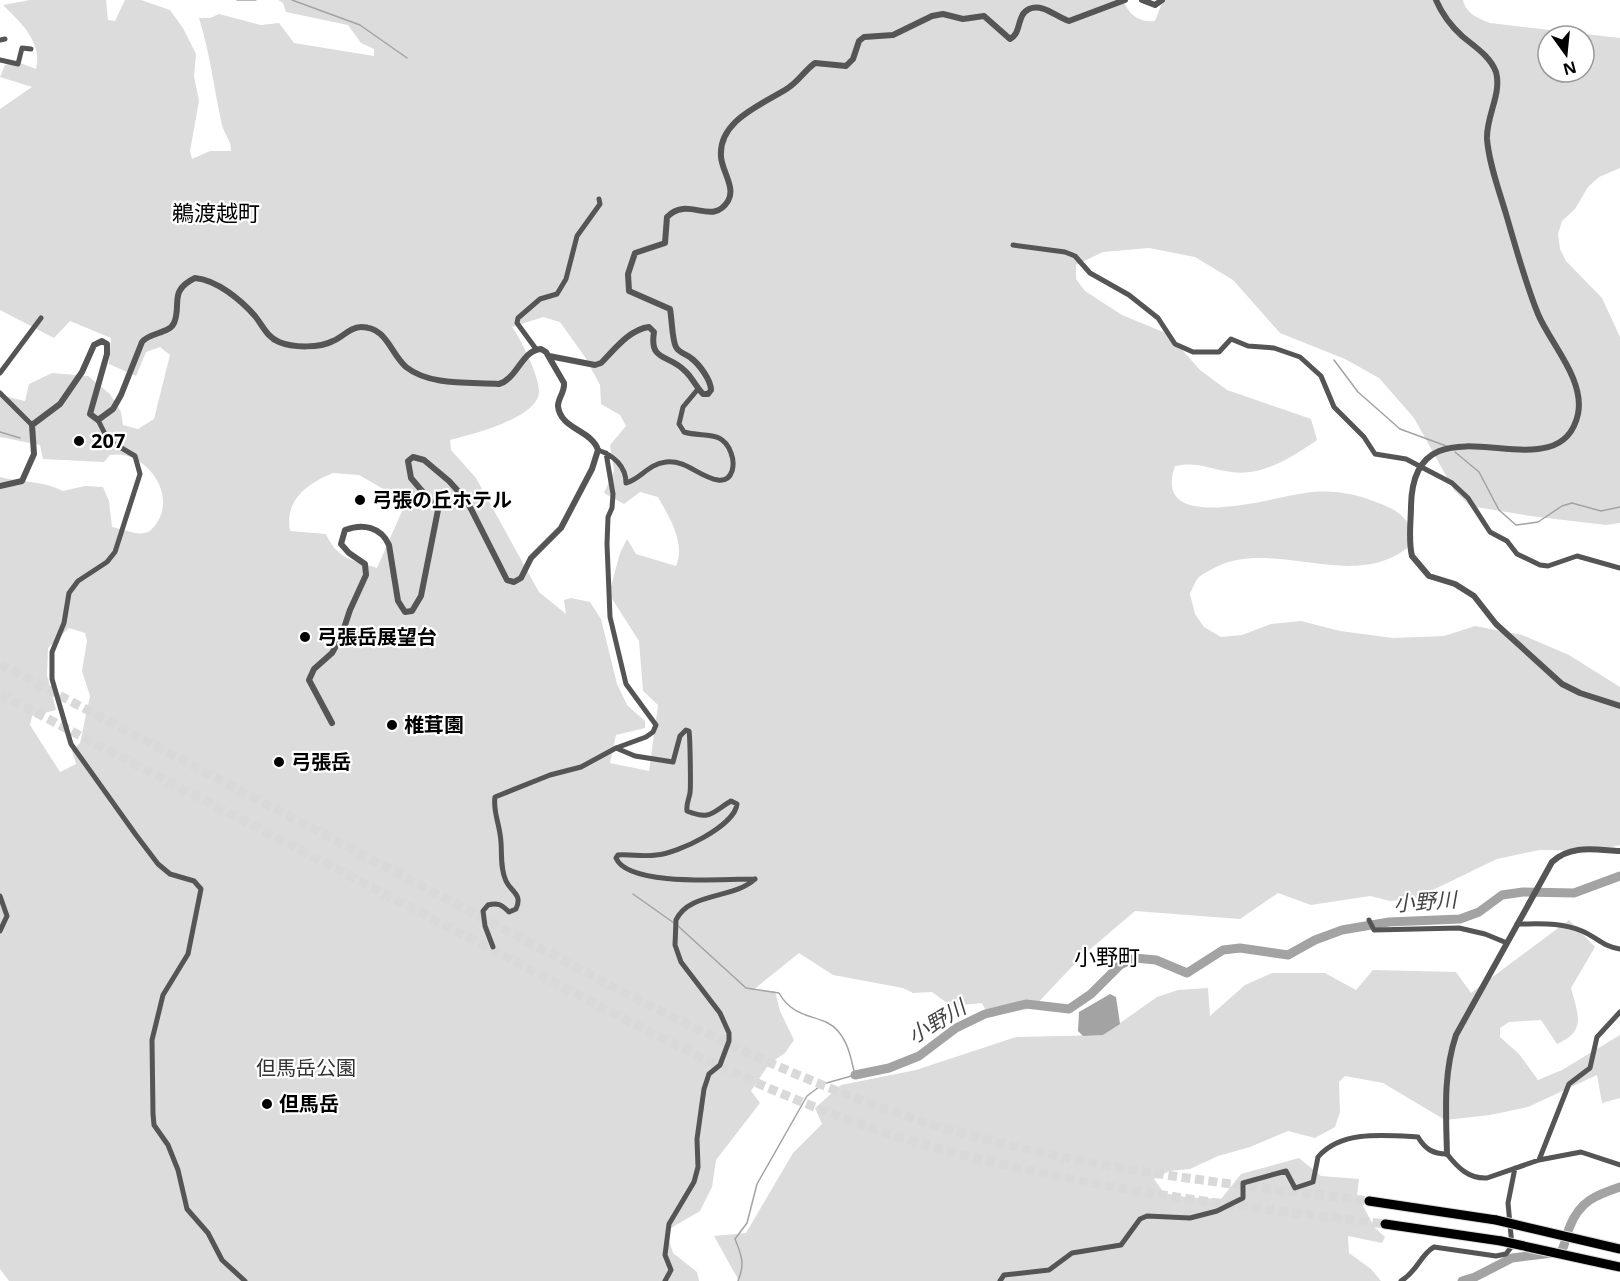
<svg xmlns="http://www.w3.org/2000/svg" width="1620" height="1281" font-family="'Noto Sans','Noto Sans JP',sans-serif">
  <rect width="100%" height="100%" fill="#fff"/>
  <path fill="#dcdcdc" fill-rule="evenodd" d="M 30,0 L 106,0 L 108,20 L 115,21 L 125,0 L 141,0 L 170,10 L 183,28 L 196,54 L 194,76 L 199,101 L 190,151 L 192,159 L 210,151 L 231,151 C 232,142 224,134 222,125 C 214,89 210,53 199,18 L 210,18 L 219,14 L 261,25 L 279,23 L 294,43 L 374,56 L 374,49 L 361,43 L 348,25 L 286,12 L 283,3 L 278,0 L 1123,0 C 1129,15 1139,23 1155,21 L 1163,0 L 1463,0 C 1466,14 1478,18 1490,23 L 1620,38 L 1620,168 L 1599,177 L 1588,187 L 1575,209 L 1562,221 L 1558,234 L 1560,249 L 1566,261 L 1602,298 L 1620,337 L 1620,523 L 1606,525 L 1530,516 L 1470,506 L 1454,490 L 1414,418 L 1379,378 L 1345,359 L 1280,333 L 1233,280 L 1195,257 L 1149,248 L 1103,252 L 1076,265 L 1076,279 L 1085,291 L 1122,315 L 1168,334 L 1200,370 L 1227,390 L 1311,419 L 1317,440 C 1293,457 1261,477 1231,472 C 1211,469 1195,461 1175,466 C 1150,537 1276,496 1305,493 C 1332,489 1357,494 1381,504 C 1400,511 1413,522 1413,543 C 1356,596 1274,536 1214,568 C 1209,571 1202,574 1198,578 C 1195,582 1192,589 1190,594 L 1195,614 L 1204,627 L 1221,637 L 1242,635 L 1271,624 L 1301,621 L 1340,631 L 1393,638 L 1444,636 L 1475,626 L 1522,635 L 1569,655 L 1620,687 L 1620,845 L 1594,851 L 1539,850 L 1497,859 L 1414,899 L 1390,901 L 1370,896 L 1311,905 L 1278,893 L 1240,919 L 1135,911 L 1081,957 L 1033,1008 L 989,1017 L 982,1003 L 951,1006 L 932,992 L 913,993 L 903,988 L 833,975 L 799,953 L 753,990 L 775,991 L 780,1011 L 794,1040 L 785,1053 L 769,1064 L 751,1091 L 760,1103 L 716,1160 L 712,1187 L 700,1211 L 666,1231 L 673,1253 L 697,1272 L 699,1281 L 9,1281 L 0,1269 L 0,477 C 21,482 44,481 63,491 L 85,486 L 103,487 L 109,501 L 112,527 C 122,529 136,535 145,533 C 150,532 153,528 156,524 C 178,494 145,449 110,455 L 104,462 L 43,459 L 40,445 L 0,437 L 0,395 L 25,401 L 29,384 L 52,373 L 88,376 L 110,394 L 121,412 L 123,425 L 138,429 L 154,419 L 170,355 L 160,347 L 146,352 L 136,376 L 109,364 L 111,338 L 70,321 L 54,338 L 0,310 L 0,109 L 32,87 L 0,77 L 5,65 L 15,61 L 36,69 C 43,42 20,22 3,5 ZM 1548,36 L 1584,36 L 1584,72 L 1548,72 ZM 543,317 L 560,322 L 585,357 L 600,385 L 601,404 L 620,415 L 626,426 L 610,445 L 614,471 L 604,493 L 624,504 L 640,492 L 658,497 C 669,517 686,543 676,566 L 636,554 L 627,539 L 620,553 L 609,594 L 639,641 L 643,691 L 658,705 L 649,771 L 610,763 L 616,735 L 645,728 L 645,721 L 627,705 L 617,684 L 601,619 L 590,602 L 571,598 L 564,600 L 566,614 L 539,592 L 476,478 L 451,450 L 450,440 C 470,435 540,418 539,391 C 539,376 521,339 512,327 ZM 333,473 L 359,475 L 406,502 L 377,568 C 352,560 337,559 326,534 L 290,531 C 284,499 309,483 333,473 ZM 69,628 L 85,633 L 87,641 L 82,671 L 90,696 L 80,743 L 72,751 L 76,764 L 60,772 L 30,725 L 32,716 L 56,710 L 47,675 L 48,648 Z
    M 1569,920 L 1595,947 L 1571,988 C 1578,1015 1587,1031 1557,1044 L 1541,1020 L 1509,1022 L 1500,1028 L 1500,1037 L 1519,1054 L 1538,1080 L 1562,1070 L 1620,1035 L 1620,1098 L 1602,1103 L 1597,1075 L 1528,1107 L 1490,1115 L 1445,1120 L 1383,1083 L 1345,1076 L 1339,1082 L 1340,1112 L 1335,1127 L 1315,1138 L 1288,1131 L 1250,1147 L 1218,1156 L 1190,1169 L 1169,1171 L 1154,1179 L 1164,1193 L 1186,1197 L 1221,1199 L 1241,1174 L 1299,1158 L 1321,1176 L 1359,1179 L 1357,1195 L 1375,1228 L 1385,1237 L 1382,1243 L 1348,1236 L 1349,1253 L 1371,1269 L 1381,1281 L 739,1281 L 714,1236 L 746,1233 L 793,1153 L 822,1124 L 815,1108 L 841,1085 L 916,1070 L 1016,1037 L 1103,1035 L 1157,997 L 1178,990 L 1208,988 L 1210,1016 L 1245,985 L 1272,973 L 1325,973 L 1356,990 L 1373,970 L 1456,972 L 1471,993 Z"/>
  <path fill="#a3a3a3" d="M 1110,994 L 1116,997 L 1120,1024 L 1103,1035 L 1083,1036 L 1078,1031 L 1079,1012 Z"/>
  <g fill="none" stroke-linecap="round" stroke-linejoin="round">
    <path stroke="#a3a3a3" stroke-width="1.5" d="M 237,0 L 256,0
      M 292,0 L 360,25 L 407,58
      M 1334,360 L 1358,392 L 1400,429 L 1449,447
      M 0,432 L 20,438
      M 1455,452 L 1479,472 L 1499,510 L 1516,525 L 1538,522 L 1562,506 L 1572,503 L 1601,511 L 1620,507
      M 633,894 L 674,923
      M 678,926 L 746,988 L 779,993 C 795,1022 823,1013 838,1031 C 849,1044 851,1059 855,1075 L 823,1084 L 807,1096 L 757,1184 L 747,1223 L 735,1239 C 742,1256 745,1264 738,1281"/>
    <path stroke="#a3a3a3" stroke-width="9" d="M 855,1075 L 889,1068 L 919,1056 L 956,1028 L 985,1014 L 1026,1004 L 1069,1009 L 1091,994 L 1120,965 L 1135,958 L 1156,960 L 1187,973 L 1223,950 L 1240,948 L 1288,955 L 1315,940 L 1342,930 L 1389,922 L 1460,919 L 1479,912 L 1502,895 L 1523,892 L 1574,893 L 1620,876
      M 1462,1281 L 1475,1277 L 1512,1258 L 1561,1252 C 1566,1243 1566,1235 1570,1226 C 1580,1201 1596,1195 1620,1187"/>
    <path stroke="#d9d9d9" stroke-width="9" stroke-dasharray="9 4.5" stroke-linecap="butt" d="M 0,664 L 625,993 C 728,1045 830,1094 941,1127 C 1081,1169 1225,1183 1369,1201
      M 0,694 C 162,778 325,863 487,947 C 614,1013 740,1084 875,1129 C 1041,1184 1212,1203 1385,1224"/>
    <defs>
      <path id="motorway" d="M 1369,1201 L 1496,1220
        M 1385,1224 L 1501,1241"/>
    </defs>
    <use href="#motorway" stroke="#dbdbdb" stroke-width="11"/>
    <path stroke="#555" stroke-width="5" d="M 0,40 L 5,39
      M 0,60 L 18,64 L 22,48 L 31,49
      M 1013,245 L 1065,252 L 1075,256 L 1090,273 L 1129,295 L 1158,318 L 1175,344 L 1193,352 L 1219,352 L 1231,339 L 1248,346 L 1274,348 L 1300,357 L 1321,376 L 1334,407 L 1364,437 L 1375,454 L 1406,459 L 1452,483 L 1468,498 L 1490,532 L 1507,541 L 1517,554 L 1540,565 L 1548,566 L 1577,556 L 1620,568
      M 536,349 L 517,323 L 518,318 L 540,299 L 557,294 L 566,279 L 577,236 L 600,204 L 599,199
      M 0,373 L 41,318
      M 0,393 L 32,425
      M 98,420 L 108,440 L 135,456 L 140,474 L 115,552 L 107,562 L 78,581 L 69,593 L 64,623 L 52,652 L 52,679 L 71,744 L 136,835 L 158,864 L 170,874 L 194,881 L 201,889 L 188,954 L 163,995 L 152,1040 L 153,1114 L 154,1125 L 168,1145 L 178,1170 L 187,1209 L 208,1233 L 222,1260 L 245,1281
      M 598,450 C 613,455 626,466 626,483 C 641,479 648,464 666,462 C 687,460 699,477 718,480 C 734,482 735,463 731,453 C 723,429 703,438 684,432 L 679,424 L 683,407 L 698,389
      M 616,748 L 635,756 L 673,762 L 680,736 L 686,730 L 689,731 C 690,735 691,787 690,793 C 689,799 686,804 687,811 C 711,821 712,812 731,801 L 737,804 C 735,826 677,854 656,855 C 643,857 631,854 618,855 L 616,858 C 628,887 727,879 755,879
      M 0,896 L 7,916 L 0,931
      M 1369,920 L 1374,930 L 1459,928 L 1485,934 L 1507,943
      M 1517,924 C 1541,924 1560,922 1582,931 C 1598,938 1602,946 1620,949
      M 493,947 L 485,926 L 483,911 L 488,905 C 498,902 502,905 509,912 L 516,909 C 523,894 511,892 506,881 C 499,866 503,849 500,834 C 498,820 493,810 495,797 L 550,775 L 581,767 L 616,748 L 646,737 L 653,732 L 656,725 L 626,684 L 610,617 L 607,544 L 608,517 L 612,508 L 613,494 L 606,453
      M 1539,1160 L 1569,1084 L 1590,1068 L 1597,1037 L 1620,1012
      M 665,1281 L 671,1270 L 665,1255 L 669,1224 L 694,1182 L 698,1167 L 697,1139 L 704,1089 L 709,1074 L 720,1065 L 729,1041 L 729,1033 L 720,1013 L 681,962 L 675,945 L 676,920 C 689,892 734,899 755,879
      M 1000,1281 L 1004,1275 L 1049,1270 L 1072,1253 L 1121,1245 L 1140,1219 L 1147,1216 L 1190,1218 L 1217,1211 L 1243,1198 L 1243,1183 L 1286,1171 L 1295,1188 L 1313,1182 L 1318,1157 C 1341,1130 1385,1135 1418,1137 C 1425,1149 1433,1154 1447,1154 C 1458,1168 1469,1179 1487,1178 L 1539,1160 L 1581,1152 L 1620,1165
      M 1401,1281 C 1417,1272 1420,1255 1434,1247 L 1496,1256 L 1506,1254 L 1512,1246 L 1508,1203 L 1515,1168"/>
    <path stroke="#555" stroke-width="6" d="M 1142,0 L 1155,5 L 1162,0
      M 1436,0 C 1442,14 1451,26 1462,36 C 1475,47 1490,56 1496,72 C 1502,94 1486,116 1487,139 C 1489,164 1499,190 1506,214 C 1516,248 1525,282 1538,314 C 1550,343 1585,379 1578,414 C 1559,501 1413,385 1411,506 C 1411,522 1408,540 1412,556 L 1429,576 L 1455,584 L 1474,596 L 1496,624 L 1562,684 L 1580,693 L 1620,706
      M 549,356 L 595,365 L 601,363 C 614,350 630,329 649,327 L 654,332 C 649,362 669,354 685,371 C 692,377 696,387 703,394 L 708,394 L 711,390 C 711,380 699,364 691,358 C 686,354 679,353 676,347 C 672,340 672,319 670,309 L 629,291 L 628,274 L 635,253 L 665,243 L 667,217 C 688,195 712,227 728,201 C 736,188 722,171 721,157 C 718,120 762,105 788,88 C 798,82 805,70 815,63 L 846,66 L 853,59 L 859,41 L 864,37 L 893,35 L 932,16 L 943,14 L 963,19 L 984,16 L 1010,39 C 1022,33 1016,15 1029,9 C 1043,3 1056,17 1069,21 L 1125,0
      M 0,486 L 22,481 L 34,454 L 32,425 L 60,404 L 82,372 L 94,345 L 102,341 L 107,344 L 107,354 L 90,414 L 98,420 L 113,409 L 121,395 L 142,342 C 150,332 169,334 174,323 C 182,305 168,291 195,278 C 217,280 241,300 255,316 C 263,326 267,337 279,342 C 293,348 320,348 333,341 C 343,337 350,327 361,327 C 387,327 390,353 406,367 C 430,386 469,382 499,384 C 517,379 522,350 541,349 L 546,352 L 564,383 C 565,392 558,398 558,406 C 560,429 592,430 598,450 L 592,469 L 561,528 L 531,558 L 521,578 L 514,582 L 507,580 L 467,501 L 449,481 L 424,460 L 413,457 L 408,461 L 411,478 L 438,510 L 421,596 L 412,611 L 405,612 L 398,601 L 389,545 C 381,527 363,523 345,530 L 341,544 L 349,553 L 365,564 L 366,575 L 350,610 L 341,637 L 332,653 L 314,669 L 309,680 L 332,723
      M 1447,1154 C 1446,1113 1443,1074 1456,1035 L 1552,862 C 1571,844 1596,850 1620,851"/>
    <use href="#motorway" stroke="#000" stroke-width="9"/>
    <defs>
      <path id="motorway-bridge" d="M 1496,1220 L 1620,1249
        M 1501,1241 L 1620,1267"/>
    </defs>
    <use href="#motorway-bridge" stroke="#dbdbdb" stroke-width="11" stroke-linecap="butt"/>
    <use href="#motorway-bridge" stroke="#000" stroke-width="9"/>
  </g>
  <g fill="#000" stroke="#fff" stroke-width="2">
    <circle cx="79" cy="441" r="6"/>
    <circle cx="360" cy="500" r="6"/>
    <circle cx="305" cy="637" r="6"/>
    <circle cx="392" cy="725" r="6"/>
    <circle cx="279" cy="762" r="6"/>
    <circle cx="267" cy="1104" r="6"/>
  </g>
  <g text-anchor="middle" stroke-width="4.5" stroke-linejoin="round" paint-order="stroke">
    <g font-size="20" font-weight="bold" fill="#000" stroke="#fff" text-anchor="start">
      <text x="91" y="448">207</text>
      <text x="372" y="507">弓張の丘ホテル</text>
      <text x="317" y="644">弓張岳展望台</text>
      <text x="404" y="732">椎茸園</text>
      <text x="291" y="769">弓張岳</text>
      <text x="279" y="1111">但馬岳</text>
    </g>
    <g font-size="20" fill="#333" stroke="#fff">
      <text x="306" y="1075">但馬岳公園</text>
    </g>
    <g font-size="21" font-style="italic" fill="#444" stroke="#fff">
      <text transform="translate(1425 902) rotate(-4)" y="7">小野川</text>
      <text transform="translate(937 1022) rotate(-31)" y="7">小野川</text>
    </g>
    <g font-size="22" fill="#000" stroke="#fff">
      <text x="216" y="221">鵜渡越町</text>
      <text x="1107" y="965">小野町</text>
    </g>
  </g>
  <g transform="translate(1566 54) rotate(165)"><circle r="28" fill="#ffffff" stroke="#999999" stroke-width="1.5"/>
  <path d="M0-4.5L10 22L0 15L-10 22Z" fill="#000000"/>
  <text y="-9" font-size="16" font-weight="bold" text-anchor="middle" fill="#000000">N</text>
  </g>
</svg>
